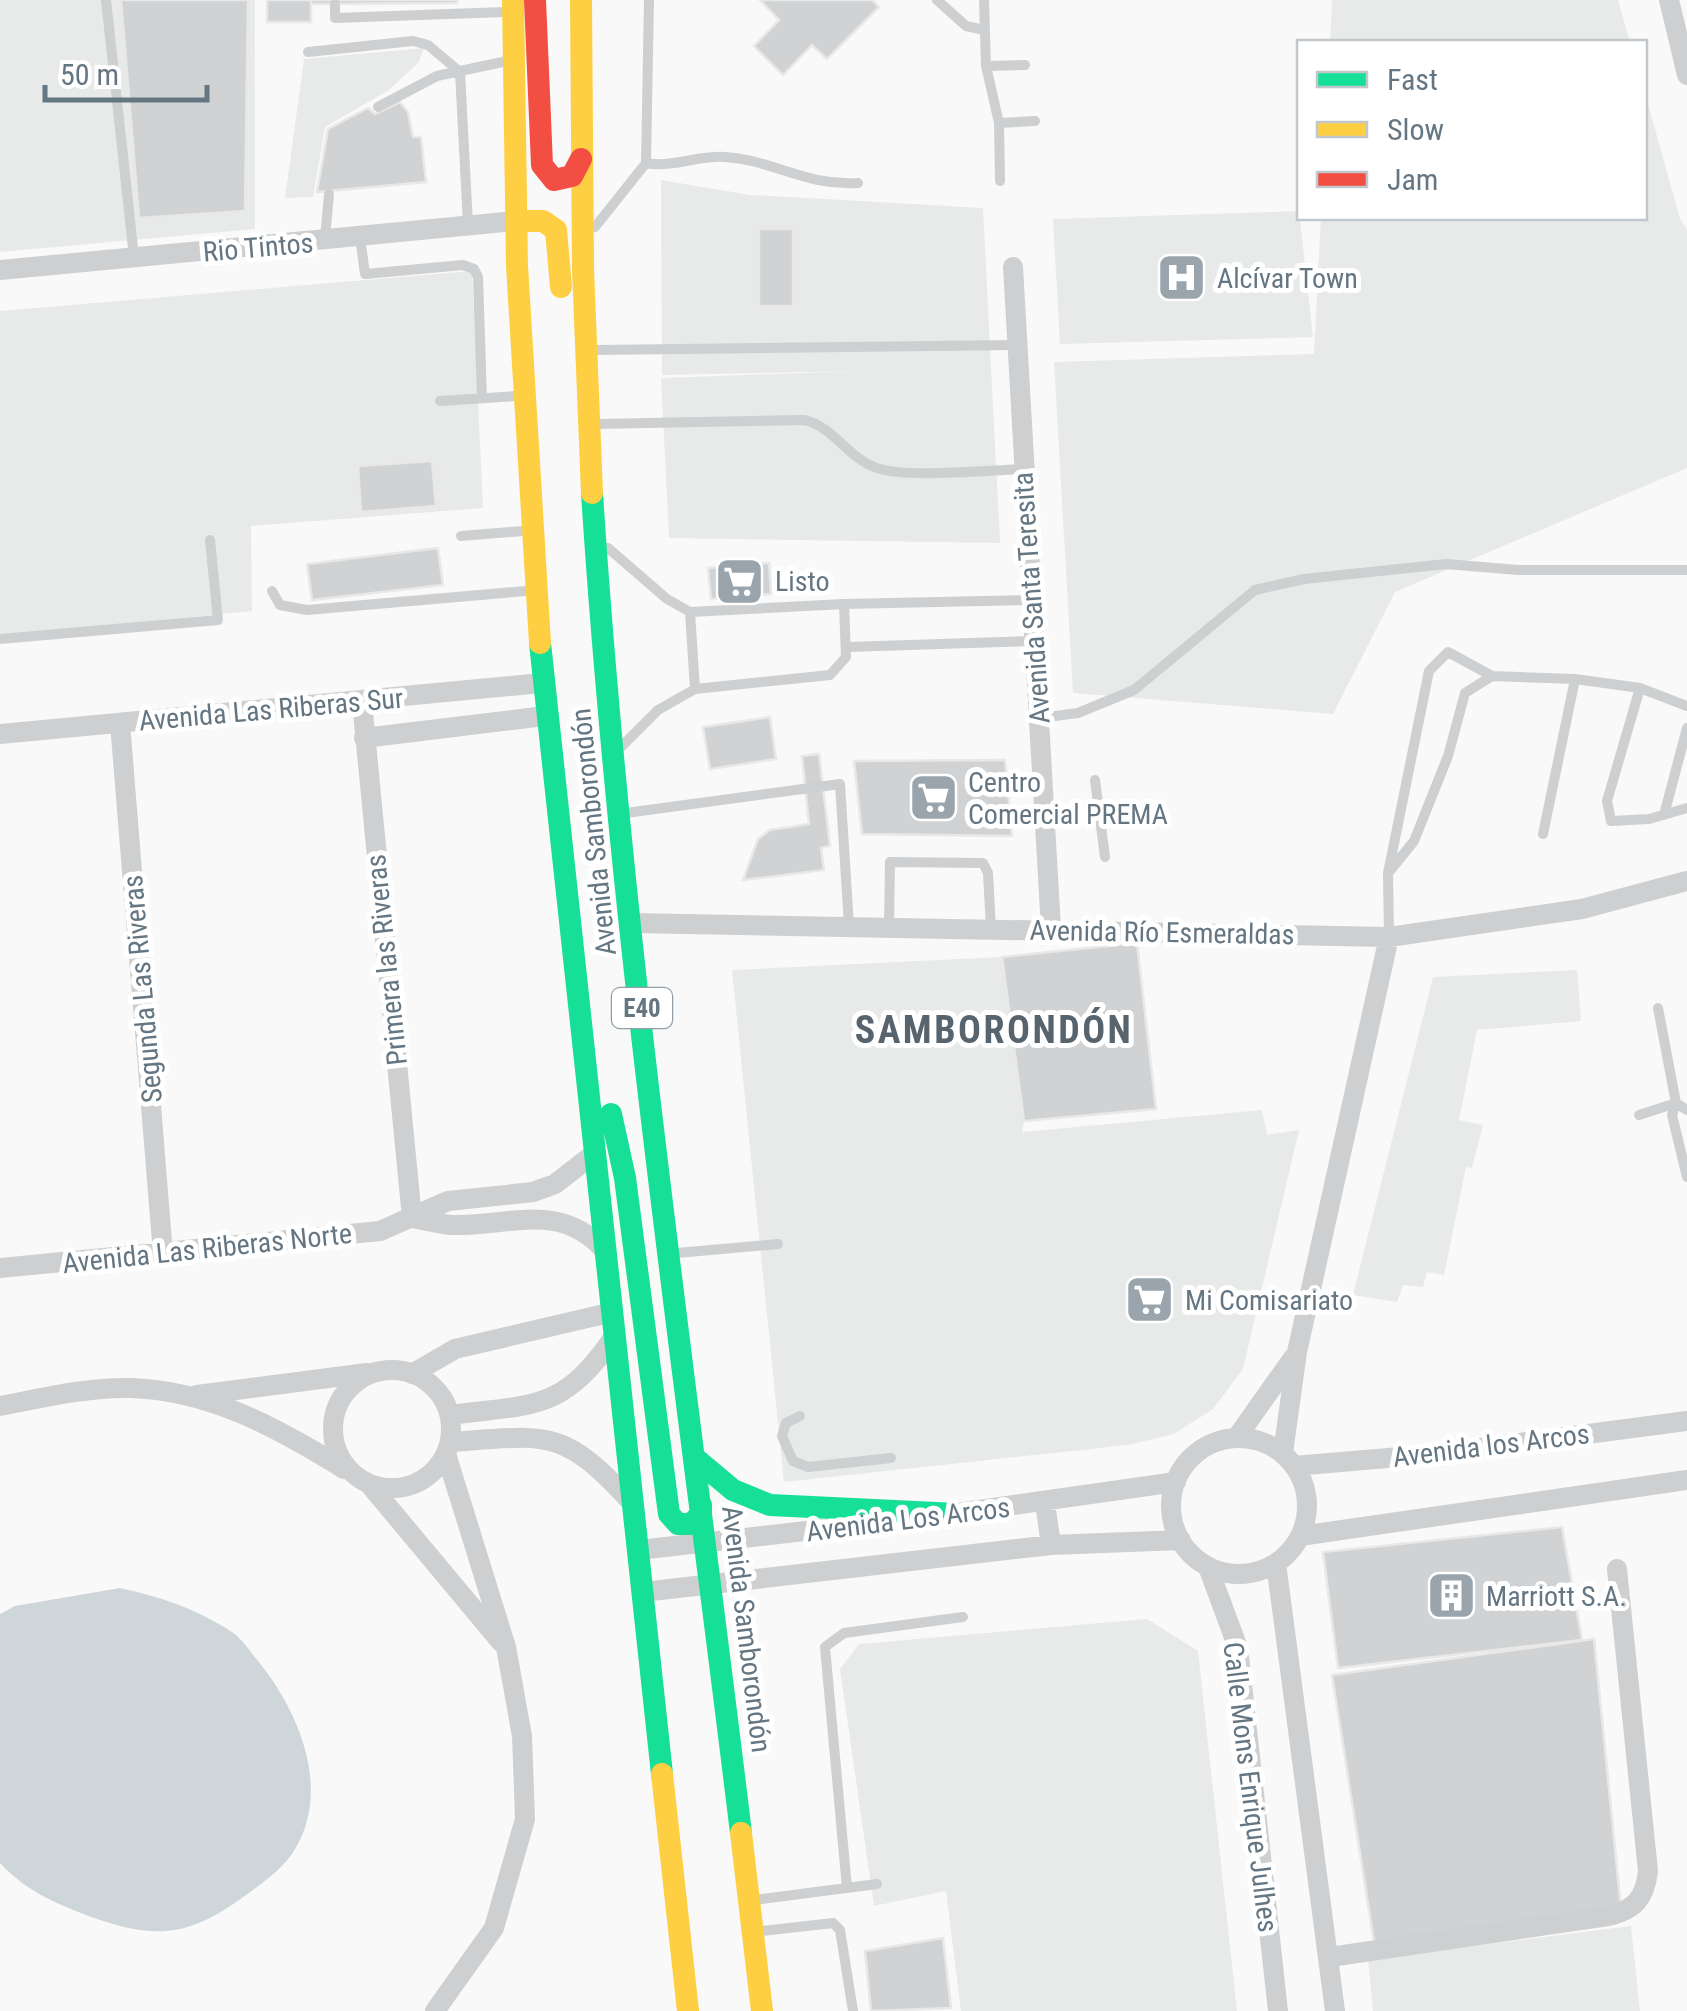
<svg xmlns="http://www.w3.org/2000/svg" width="1687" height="2011" font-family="'Roboto Condensed',sans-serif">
  <rect width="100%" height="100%" fill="#f9f9f9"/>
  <path fill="#e8e9e9" d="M 0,0 L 255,0 L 255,229 L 0,252 Z
    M 1332,0 L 1618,0 L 1630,42 L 1330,42 Z
    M 424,48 L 419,62 L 389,90 L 325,127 L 313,197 L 285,198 L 304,59 Z
    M 1645,93 L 1680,219 L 1687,229 L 1687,468 L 1395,592 L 1333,714 L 1073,693 L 1054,362 L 1314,354 L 1321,218 L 1644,218 Z
    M 661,180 L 751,195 L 983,208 L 1000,543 L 669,538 L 661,378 L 857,371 L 662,375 Z
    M 1299,211 L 1313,337 L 1060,344 L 1053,219 Z
    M 472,271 L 483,508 L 251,526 L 252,611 L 0,636 L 0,311 Z
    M 1002,957 L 1024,1121 L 1022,1132 L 1262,1110 L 1267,1135 L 1299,1130 L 1243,1369 L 1213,1409 L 1174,1434 L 1128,1445 L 784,1482 L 732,970 Z
    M 1577,970 L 1581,1021 L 1477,1030 L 1459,1120 L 1483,1125 L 1472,1168 L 1466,1167 L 1444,1275 L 1427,1272 L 1423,1287 L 1403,1285 L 1397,1302 L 1353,1295 L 1433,977 Z
    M 1147,1619 L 1198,1651 L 1237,2011 L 961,2011 L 946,1891 L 874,1906 L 840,1669 L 859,1644 Z
    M 1631,1926 L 1640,2011 L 1373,2011 L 1368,1959 Z"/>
  <path fill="#ced6d9" d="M 120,1588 C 161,1597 197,1609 232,1632 C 242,1639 250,1651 258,1661 C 298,1710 332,1788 295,1849 C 284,1869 257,1887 239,1900 C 188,1936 156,1939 97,1919 C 59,1905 28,1893 0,1863 L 0,1614 L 15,1606 Z"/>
  <path fill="#d0d2d3" stroke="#e8e8e8" stroke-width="2.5" d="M 121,0 L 248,0 L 245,211 L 139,218 Z
    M 267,0 L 311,0 L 311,22 L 267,22 Z
    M 311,0 L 457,0 L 457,3 L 311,4 Z
    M 760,0 L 872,0 L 879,7 L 827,59 L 812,45 L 783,75 L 754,46 L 779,20 Z
    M 400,102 L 408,112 L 413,137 L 421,137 L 426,182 L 317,192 L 328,129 L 368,108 L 375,114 Z
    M 759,229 L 793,229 L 793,306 L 759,306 Z
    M 432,461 L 436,506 L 361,512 L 358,466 Z
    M 438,548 L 443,585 L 312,600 L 307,564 Z
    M 769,563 L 771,594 L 711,599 L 708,568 Z
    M 770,717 L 776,759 L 710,769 L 703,727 Z
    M 819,754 L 830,846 L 821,848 L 824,870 L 743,880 L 758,839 L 770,830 L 809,824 L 802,756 Z
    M 1005,760 L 1012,836 L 862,834 L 854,761 Z
    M 1137,943 L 1156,1109 L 1024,1121 L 1002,957 Z
    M 1562,1527 L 1582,1640 L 1338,1668 L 1323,1552 Z
    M 1594,1639 L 1621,1908 L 1374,1942 L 1332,1675 Z
    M 943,1938 L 951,2008 L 871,2011 L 865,1951 Z"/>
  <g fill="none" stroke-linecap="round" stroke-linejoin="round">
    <path stroke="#cecfd0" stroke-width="10" d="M 106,0 L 134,257
      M 937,0 L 966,26 L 984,30
      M 984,0 L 986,66 L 999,123 L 1000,181
      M 335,4 L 335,18 L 505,12
      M 308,52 L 413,41 L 428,45 L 460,72 L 468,225
      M 986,66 L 1025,65
      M 378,107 L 437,76 L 507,61
      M 999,123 L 1035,121
      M 646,163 C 673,168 698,155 725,157 C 773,160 804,186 858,183
      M 595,227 L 646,163 L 649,0
      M 360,237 L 365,274 L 463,265 L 474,269 L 478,277 L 482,398
      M 325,238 L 329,194
      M 594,350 L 1016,345
      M 440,401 L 516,396
      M 596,424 L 805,420 C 833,427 848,457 874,467 C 902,479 988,470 1022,469
      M 461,536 L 523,531
      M 608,548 L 667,599 L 690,612 L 844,604 L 846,657 L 830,675 L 695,689 L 658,710 L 621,747
      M 272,591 L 280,605 L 307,610 L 526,591
      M 844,604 L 1030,600
      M 690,612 L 695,689
      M 0,639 L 218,620 L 210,540
      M 847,647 L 1032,641
      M 1640,688 L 1607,801 L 1611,821 L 1649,819 L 1687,808
      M 1040,718 L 1078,713 L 1134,690 L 1255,590 L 1304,579 L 1446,564 L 1518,570 L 1687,570
      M 1095,780 L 1105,857
      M 626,813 L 840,784 L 849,926
      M 1664,815 L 1687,728
      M 1543,834 L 1575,679
      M 1389,872 L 1414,841 L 1448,756 L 1465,693 L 1492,676
      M 889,927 L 890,862 L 983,863 L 988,873 L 991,929
      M 1389,937 L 1388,873 L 1429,671 L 1448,652 L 1492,676 L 1575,679 L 1640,688 L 1687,706
      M 1658,1008 L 1676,1103 L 1672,1115 L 1687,1177
      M 1639,1115 L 1676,1103 L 1687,1110
      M 677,1253 L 778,1244
      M 800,1416 L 786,1423 L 782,1436 L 793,1461 L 808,1467 L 891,1458
      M 847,1888 L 825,1647 L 844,1633 L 963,1617
      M 755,1900 L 877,1884
      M 762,1931 L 833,1923 L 840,1930 L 853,2011"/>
    <path stroke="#cecfd0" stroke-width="20" d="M 1669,0 L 1687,75
      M 1013,267 L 1051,929
      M 0,270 L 516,221
      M 362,702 L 412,1218
      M 120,723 L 163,1254
      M 0,734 L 542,683
      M 364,738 L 545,716
      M 632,923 L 1389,937 L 1582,909 L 1687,881
      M 412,1218 C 425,1220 438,1224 451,1225 C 508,1227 559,1200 604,1250
      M 0,1268 L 380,1231 L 448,1201 L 533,1192 L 555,1184 L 595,1153
      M333 1429a59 59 0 1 1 118 0a59 59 0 1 1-118 0Z
      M 412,1374 L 455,1349 L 613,1312
      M 197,1395 L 367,1373
      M 0,1406 C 42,1398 87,1387 130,1388 C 209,1390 278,1428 344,1469
      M 450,1415 C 533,1404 562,1412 613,1338
      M 1237,1437 L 1293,1358
      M1171 1506a68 68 0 1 1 136 0a68 68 0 1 1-136 0Z
      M 453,1442 C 548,1435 563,1428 630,1501
      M 1283,1453 L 1297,1352 L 1389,937
      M 1294,1466 L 1435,1454 L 1687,1421
      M 370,1485 L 501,1642
      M 1045,1503 L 1051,1545
      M 950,1514 L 1176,1482
      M 1300,1536 L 1687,1480
      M 639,1550 L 867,1524
      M 1276,1563 L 1335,2011
      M 1208,1567 L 1238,1648 L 1278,2011
      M 643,1592 L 1051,1545 L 1181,1540
      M 1330,1957 L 1608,1916 C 1635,1910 1645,1898 1648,1871 L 1617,1569
      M 435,2011 L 494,1928 L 525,1819 L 522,1736 L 506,1647 L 446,1454"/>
    <path stroke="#16e098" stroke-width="22" d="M 592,493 C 621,942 687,1387 741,1833
      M 540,643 L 662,1774
      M 611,1114 L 625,1178 L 669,1514 L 678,1524 L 691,1524 L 701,1514 L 701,1505
      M 696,1459 L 733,1490 L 770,1505 L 957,1514"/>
    <path stroke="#ffcf43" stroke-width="22" d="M 513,0 L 517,266 L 540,643
      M 581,0 L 583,269 L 592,493
      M 516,221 L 543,221 L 556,230 L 561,287
      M 662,1774 L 688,2011
      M 741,1833 L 762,2011"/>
    <path stroke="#f24e42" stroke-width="22" d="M 535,0 L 542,165 L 554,180 L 572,176 L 581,159"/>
  </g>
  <defs>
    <symbol id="hospital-square" viewBox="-11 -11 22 22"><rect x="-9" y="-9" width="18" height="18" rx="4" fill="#99a4ac" stroke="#fff"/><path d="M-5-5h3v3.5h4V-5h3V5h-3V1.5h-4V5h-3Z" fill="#fff"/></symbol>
    <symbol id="supermarket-square" viewBox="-11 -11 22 22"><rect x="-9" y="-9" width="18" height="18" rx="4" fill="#99a4ac" stroke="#fff"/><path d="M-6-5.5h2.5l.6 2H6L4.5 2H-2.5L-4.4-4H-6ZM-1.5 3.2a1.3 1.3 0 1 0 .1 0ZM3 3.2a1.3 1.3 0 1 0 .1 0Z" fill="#fff"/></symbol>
    <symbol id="building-square" viewBox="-11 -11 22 22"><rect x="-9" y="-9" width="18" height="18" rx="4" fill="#99a4ac" stroke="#fff"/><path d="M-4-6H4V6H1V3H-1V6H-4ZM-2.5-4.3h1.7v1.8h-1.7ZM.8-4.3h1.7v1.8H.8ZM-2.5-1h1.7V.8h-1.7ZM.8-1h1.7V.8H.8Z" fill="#fff"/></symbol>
  </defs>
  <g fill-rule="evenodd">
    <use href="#hospital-square" x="1154" y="250" width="55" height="55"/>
    <use href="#supermarket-square" x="712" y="554" width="55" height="55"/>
    <use href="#supermarket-square" x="906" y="770" width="55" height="55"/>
    <use href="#supermarket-square" x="1122" y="1272" width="55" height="55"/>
    <use href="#building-square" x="1424" y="1568" width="55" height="55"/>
  </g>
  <g text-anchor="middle" stroke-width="10" stroke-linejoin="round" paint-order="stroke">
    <rect fill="#fff" stroke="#939fa8" stroke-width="2.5" x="612" y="988" width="60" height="40" rx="8"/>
    <g font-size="25" font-weight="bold" fill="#657683">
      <text x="642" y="1017">E40</text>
    </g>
    <g font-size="28" fill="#657683" stroke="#fff">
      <text transform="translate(258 247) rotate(-5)" y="10">Rio Tintos</text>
      <text transform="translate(1031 598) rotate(-94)" y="10">Avenida Santa Teresita</text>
      <text transform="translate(271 709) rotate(-5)" y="10">Avenida Las Riberas Sur</text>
      <text transform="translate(593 832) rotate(-96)" y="10">Avenida Samborondón</text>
      <text transform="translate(1162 932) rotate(1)" y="10">Avenida Río Esmeraldas</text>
      <text transform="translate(386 960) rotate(-96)" y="10">Primera las Riveras</text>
      <text transform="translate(142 989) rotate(-95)" y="10">Segunda Las Riveras</text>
      <text transform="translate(207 1248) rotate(-6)" y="10">Avenida Las Riberas Norte</text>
      <text transform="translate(1491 1445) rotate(-7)" y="10">Avenida los Arcos</text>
      <text transform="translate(908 1519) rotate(-7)" y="10">Avenida Los Arcos</text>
      <text transform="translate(747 1629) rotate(83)" y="10">Avenida Samborondón</text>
      <text transform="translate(1251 1787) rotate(83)" y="10">Calle Mons Enrique Julhes</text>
    </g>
    <g font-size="28" fill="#657683" stroke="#fff" text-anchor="start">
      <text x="1217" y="288">Alcívar Town</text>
      <text x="775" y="591">Listo</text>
      <text x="968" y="792">Centro<tspan x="968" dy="32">Comercial PREMA</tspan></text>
      <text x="1185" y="1310">Mi Comisariato</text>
      <text x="1486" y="1606">Marriott S.A.</text>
    </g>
    <g font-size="38" font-weight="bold" letter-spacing="2.5" fill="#57646e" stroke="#fff">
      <text x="994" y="1043">SAMBORONDÓN</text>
    </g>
  </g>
  <rect x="1297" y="40" width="350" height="180" fill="#ffffff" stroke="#c1c8cd" stroke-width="2.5"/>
  <rect x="1317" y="72" width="50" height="15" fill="#16e098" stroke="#c1c8cd" stroke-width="2.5"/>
  <text x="1387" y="90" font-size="30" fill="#657683">Fast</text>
  <rect x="1317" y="122" width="50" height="15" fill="#ffcf43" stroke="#c1c8cd" stroke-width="2.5"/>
  <text x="1387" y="140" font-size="30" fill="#657683">Slow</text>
  <rect x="1317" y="172" width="50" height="15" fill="#f24e42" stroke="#c1c8cd" stroke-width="2.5"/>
  <text x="1387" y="190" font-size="30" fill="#657683">Jam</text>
  <path d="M45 85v15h162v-15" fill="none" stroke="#657683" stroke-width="5"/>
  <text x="60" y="85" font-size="30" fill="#657683" stroke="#ffffff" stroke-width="8" paint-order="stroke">50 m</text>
</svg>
